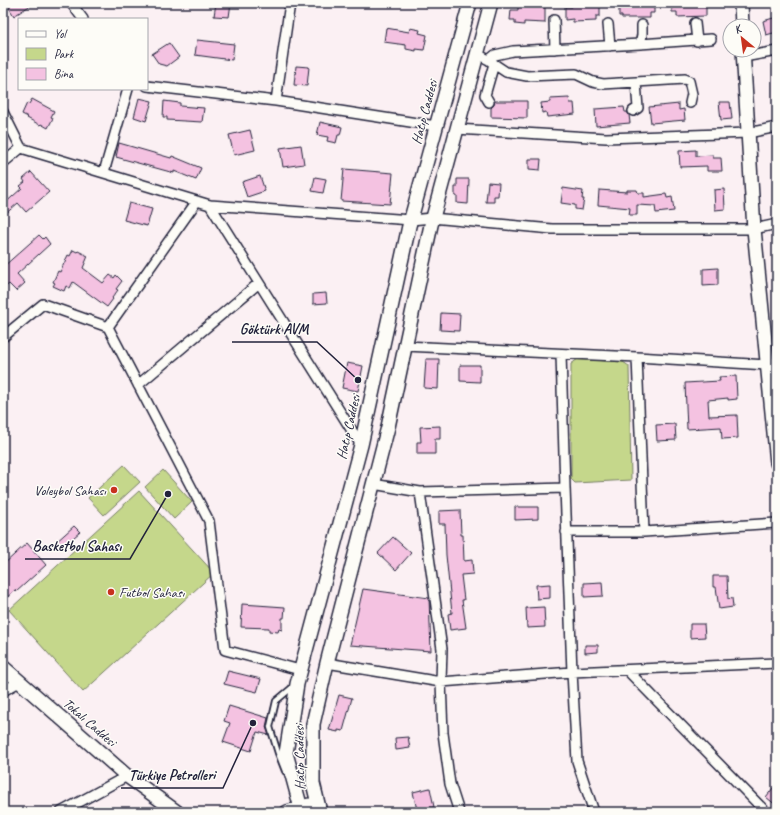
<svg xmlns="http://www.w3.org/2000/svg" width="780" height="815" font-family="Caveat,sans-serif">
  <rect width="100%" height="100%" fill="#fbf0f3"/>
  <filter id="ink" filterUnits="userSpaceOnUse"><feTurbulence type="fractalNoise" baseFrequency=".025" numOctaves="2"/><feDisplacementMap in="SourceGraphic" scale="8" xChannelSelector="R" yChannelSelector="G"/><feConvolveMatrix kernelMatrix="1 2 1 2 8 2 1 2 1" color-interpolation-filters="sRGB"/></filter>
  <g filter="url(#ink)">
    <path fill="#c5d78b" stroke="#747c63" d="M 578,359 L 623,362 L 629,366 L 631,480 L 575,483 L 571,479 L 571,364 Z
      M 124,465 L 140,482 L 104,515 L 88,498 Z
      M 163,470 L 192,502 L 174,519 L 145,487 Z
      M 139,491 L 214,573 L 83,692 L 9,610 Z"/>
    <path fill="#f4c2e1" stroke="#22223b" d="M 6,3 L 34,3 L 14,16 Z
      M 216,3 L 231,3 L 229,17 L 214,16 Z
      M 625,3 L 654,3 L 654,13 L 650,13 L 650,18 L 622,18 L 622,16 L 619,16 L 619,5 L 625,5 Z
      M 672,3 L 706,3 L 706,16 L 677,17 L 677,12 L 672,12 Z
      M 572,5 L 600,5 L 600,16 L 596,16 L 596,21 L 573,22 L 573,19 L 565,20 L 565,7 L 572,7 Z
      M 518,6 L 545,7 L 545,23 L 524,22 L 524,25 L 515,24 L 515,20 L 510,20 L 511,10 L 518,10 Z
      M 777,17 L 777,32 L 766,35 L 763,21 Z
      M 386,28 L 409,32 L 410,28 L 420,30 L 419,33 L 427,35 L 424,50 L 416,49 L 416,51 L 406,49 L 406,45 L 384,42 Z
      M 197,40 L 234,44 L 232,60 L 195,55 Z
      M 169,43 L 179,57 L 167,66 L 159,64 L 152,54 Z
      M 296,66 L 309,67 L 307,86 L 294,85 Z
      M 139,98 L 152,101 L 146,121 L 134,117 Z
      M 569,98 L 570,103 L 574,103 L 575,114 L 547,117 L 546,112 L 542,113 L 541,103 L 550,102 L 550,99 Z
      M 32,99 L 54,111 L 51,117 L 53,118 L 48,128 L 41,124 L 40,125 L 27,118 L 28,117 L 22,114 L 27,103 L 29,104 Z
      M 164,101 L 180,103 L 180,106 L 204,108 L 202,122 L 167,120 L 167,117 L 163,117 Z
      M 495,101 L 527,101 L 527,118 L 491,117 L 491,108 L 494,105 Z
      M 719,102 L 730,102 L 732,119 L 721,120 Z
      M 679,104 L 679,110 L 684,109 L 685,120 L 651,123 L 649,107 Z
      M 624,107 L 625,112 L 627,112 L 629,115 L 630,123 L 596,126 L 595,109 Z
      M 320,122 L 342,127 L 340,135 L 338,135 L 336,143 L 327,141 L 328,137 L 317,135 Z
      M 250,130 L 255,150 L 234,155 L 229,135 Z
      M 119,143 L 171,158 L 172,156 L 201,168 L 196,180 L 174,171 L 174,173 L 116,157 Z
      M 301,145 L 304,164 L 283,167 L 280,148 Z
      M 696,150 L 696,156 L 713,155 L 713,158 L 721,158 L 722,171 L 707,171 L 707,166 L 680,167 L 679,151 Z
      M 529,159 L 541,159 L 540,170 L 529,169 Z
      M 344,169 L 393,173 L 390,204 L 341,201 Z
      M 31,172 L 49,192 L 26,212 L 18,203 L 3,216 L 3,205 L 22,188 L 20,186 L 25,182 L 23,179 Z
      M 260,176 L 265,191 L 247,197 L 242,182 Z
      M 315,177 L 326,179 L 323,193 L 312,191 Z
      M 457,179 L 469,179 L 468,204 L 457,203 L 457,196 L 455,196 L 455,187 L 457,187 Z
      M 488,182 L 499,183 L 498,196 L 494,196 L 494,202 L 486,202 Z
      M 563,188 L 583,191 L 582,199 L 584,199 L 582,210 L 575,209 L 575,205 L 561,203 Z
      M 724,189 L 725,209 L 715,210 L 714,190 Z
      M 599,190 L 627,192 L 627,190 L 637,190 L 638,193 L 644,193 L 644,197 L 666,194 L 667,198 L 672,197 L 674,211 L 656,213 L 655,206 L 637,205 L 637,215 L 629,215 L 630,208 L 598,205 Z
      M 129,203 L 152,209 L 147,226 L 124,220 Z
      M 39,235 L 43,239 L 45,237 L 50,244 L 17,274 L 25,283 L 16,291 L 9,284 L 3,289 L 3,267 Z
      M 73,250 L 77,252 L 78,251 L 88,256 L 83,268 L 103,283 L 110,275 L 114,278 L 116,275 L 122,281 L 116,289 L 118,290 L 112,298 L 113,299 L 107,307 L 73,282 L 70,288 L 66,286 L 64,291 L 53,286 L 55,283 L 53,282 L 58,271 L 60,272 L 68,255 L 70,256 Z
      M 718,268 L 718,285 L 703,286 L 703,269 Z
      M 326,293 L 327,303 L 313,304 L 313,294 Z
      M 441,313 L 460,314 L 459,331 L 440,330 Z
      M 426,359 L 439,359 L 438,389 L 424,388 Z
      M 347,363 L 363,366 L 358,391 L 342,388 Z
      M 460,365 L 480,365 L 480,382 L 460,381 Z
      M 736,376 L 737,399 L 728,400 L 728,398 L 708,400 L 709,416 L 737,415 L 738,438 L 722,439 L 721,427 L 687,429 L 685,383 L 720,381 L 719,377 Z
      M 675,424 L 676,440 L 657,441 L 656,425 Z
      M 440,426 L 440,439 L 435,439 L 435,454 L 417,454 L 417,442 L 421,442 L 420,427 Z
      M 515,507 L 538,507 L 538,519 L 515,520 Z
      M 460,510 L 461,535 L 463,535 L 464,561 L 472,560 L 473,574 L 461,575 L 464,600 L 462,600 L 466,628 L 450,630 L 448,614 L 452,613 L 446,555 L 445,524 L 439,524 L 439,511 Z
      M 74,526 L 80,532 L 60,549 L 55,543 Z
      M 393,537 L 411,553 L 396,570 L 378,553 Z
      M 27,543 L 46,565 L 16,592 L 15,590 L 3,601 L 3,565 Z
      M 713,576 L 727,576 L 728,599 L 732,598 L 733,607 L 719,609 L 716,587 L 713,587 Z
      M 602,582 L 603,596 L 584,597 L 584,583 Z
      M 550,584 L 550,598 L 537,599 L 536,585 Z
      M 363,589 L 429,598 L 431,651 L 350,645 Z
      M 242,604 L 285,607 L 284,618 L 282,618 L 282,630 L 279,629 L 278,632 L 269,631 L 269,628 L 241,627 Z
      M 544,607 L 545,627 L 527,628 L 526,608 Z
      M 690,624 L 704,624 L 705,637 L 690,638 Z
      M 585,645 L 598,645 L 598,652 L 585,653 Z
      M 228,671 L 261,679 L 257,692 L 224,684 Z
      M 339,695 L 352,698 L 343,731 L 338,730 L 338,732 L 329,730 Z
      M 229,706 L 268,718 L 266,727 L 269,735 L 257,732 L 251,751 L 223,742 L 230,723 L 224,721 Z
      M 408,737 L 410,748 L 396,750 L 395,738 Z
      M 777,783 L 777,806 L 766,797 Z
      M 430,788 L 434,807 L 417,810 L 413,792 Z"/>
    <g fill="none" stroke-linecap="round" stroke-linejoin="round">
      <defs>
        <path id="lane" d="M 285,771 L 278,753 L 270,727 L 276,701 L 294,686"/>
        <path id="street" d="M 71,3 L 83,19
          M 554,20 L 555,49
          M 695,23 L 697,41
          M 608,24 L 610,46
          M 640,44 L 642,35 L 642,25
          M 477,54 L 489,60 L 494,64 L 506,72 L 527,76 L 576,74 L 593,82 L 603,84 L 685,79 L 689,81 L 692,94 L 690,103
          M 744,57 L 777,51
          M 489,60 L 495,55 L 513,51 L 640,44 L 711,39
          M 147,86 L 276,101 L 436,126
          M 276,101 L 290,3
          M 489,102 L 485,95 L 494,64
          M 633,111 L 638,108 L 636,83
          M 3,112 L 21,148 L 210,205 L 411,220 L 432,218 L 552,229 L 754,229 L 777,224
          M 456,129 L 606,138 L 748,133 L 777,127
          M 3,163 L 21,148
          M 104,172 L 128,89
          M 210,205 L 361,445
          M 108,327 L 197,201
          M 3,337 L 43,304 L 108,327 L 209,521 L 225,650 L 300,670
          M 405,346 L 637,357 L 767,365 L 777,362
          M 637,357 L 644,532
          M 138,385 L 259,283
          M 373,484 L 420,492 L 565,488
          M 420,492 L 442,649 L 441,682 L 443,733 L 450,784 L 459,812
          M 566,532 L 644,532 L 777,523
          M 327,663 L 441,682 L 572,672 L 565,488 L 561,354
          M 627,670 L 766,812
          M 3,691 L 19,682
          M 61,812 L 127,776
          M 594,812 L 577,761 L 572,672 L 777,663"/>
        <path id="secondary" d="M 741,3 L 742,26
          M 743,50 L 754,229 L 777,463
          M 3,667 L 127,776 L 177,812
          M 287,812 L 309,805
          M 302,812 L 286,753 L 297,684 L 361,445 L 409,226 L 470,3
          M 320,812 L 313,783 L 313,724 L 327,663 L 388,427 L 431,225 L 491,3"/>
      </defs>
      <use href="#lane" stroke="#22223b" stroke-width="8"/>
      <use href="#street" stroke="#22223b" stroke-width="12"/>
      <use href="#secondary" stroke="#22223b" stroke-width="16"/>
      <use href="#lane" stroke="#fdfcf7" stroke-width="4.5"/>
      <use href="#street" stroke="#fdfcf7" stroke-width="9"/>
      <use href="#secondary" stroke="#fdfcf7" stroke-width="13"/>
    </g>
  </g>
  <g fill="#c8321e" stroke="#fdfcf7" stroke-width="1.5">
    <circle cx="114" cy="490" r="4"/>
    <circle cx="111" cy="592" r="4"/>
  </g>
  <g text-anchor="middle" stroke-width="3" stroke-linejoin="round" paint-order="stroke">
    <g font-size="14" fill="#22223b" stroke="#fdfcf7">
      <text transform="translate(424 112) rotate(-75)" y="5">Hatıp Caddesi</text>
      <text transform="translate(348 427) rotate(-77)" y="5">Hatıp Caddesi</text>
      <text transform="translate(90 722) rotate(41)" y="5">Tokalı Caddesi</text>
      <text transform="translate(299 757) rotate(-91)" y="5">Hatıp Caddesi</text>
    </g>
    <g font-size="14" fill="#22223b" stroke="#fdfcf7" text-anchor="end">
      <text x="106" y="495">Voleybol Sahası</text>
      <text x="119" y="597" text-anchor="start">Futbol Sahası</text>
    </g>
  </g>
  <path fill="none" stroke="#22223b" stroke-width="1.5" d="M358 380L317 342H232M168 494L130 559H25M253 723L223 788H121"/>
  <g fill="#22223b" stroke="#fdfcf7" stroke-width="1.5">
    <circle cx="358" cy="380" r="4"/>
    <circle cx="168" cy="494" r="4"/>
    <circle cx="253" cy="723" r="4"/>
  </g>
  <g font-size="15" text-anchor="middle" font-weight="bold" fill="#22223b" stroke="#fdfcf7" stroke-width="3" stroke-linejoin="round" paint-order="stroke">
    <text x="274" y="334">Göktürk AVM</text>
    <text x="77" y="551">Basketbol Sahası</text>
    <text x="172" y="780">Türkiye Petrolleri</text>
  </g>
  <rect width="780" height="815" fill="none" stroke="#fdfcf7" stroke-width="16"/>
  <rect x="8" y="8" width="764" height="799" fill="none" stroke="#22223b" stroke-width="1.5" filter="url(#ink)"/>
  <rect x="18" y="18" width="130" height="72" fill="#fdfcf7" stroke="#a5a5ac"/>
  <rect x="26" y="31" width="20" height="6" fill="#fdfcf7" stroke="#a5a5ac"/>
  <text x="54" y="38" font-size="12" fill="#22223b">Yol</text>
  <rect x="26" y="48" width="20" height="12" fill="#c5d78b" stroke="#a5a5ac"/>
  <text x="54" y="58" font-size="12" fill="#22223b">Park</text>
  <rect x="26" y="68" width="20" height="12" fill="#f4c2e1" stroke="#a5a5ac"/>
  <text x="54" y="78" font-size="12" fill="#22223b">Bina</text>
  <g transform="translate(742 38) rotate(331)"><circle r="19" fill="#fdfcf7" stroke="#a5a5ac"/>
  <path d="M0-3L7 15L0 10L-7 15Z" fill="#c8321e"/>
  <text y="-6" font-size="11" font-weight="bold" text-anchor="middle" fill="#22223b">K</text>
  </g>
</svg>
